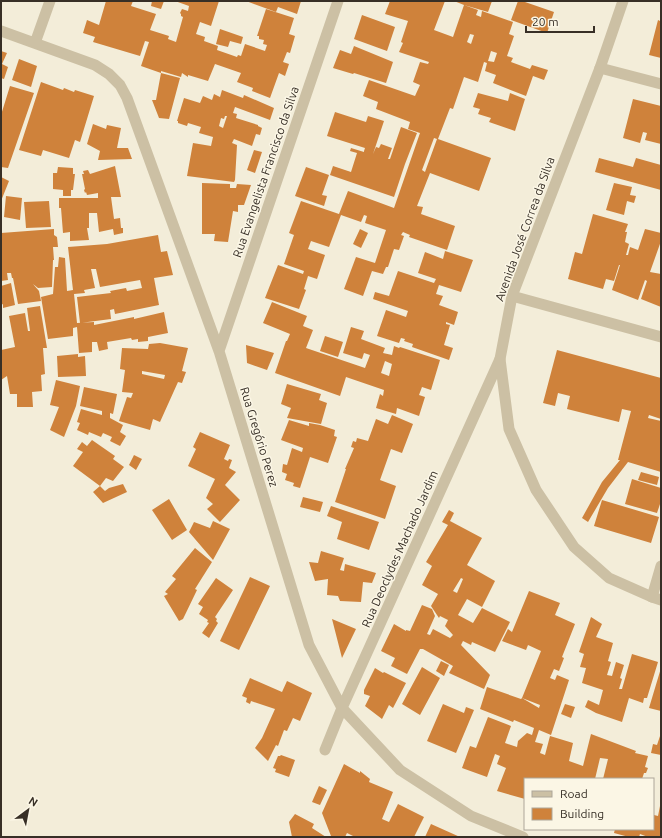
<svg xmlns="http://www.w3.org/2000/svg" width="662" height="838" font-family="Ubuntu,sans-serif">
  <rect width="100%" height="100%" fill="#f3edd9"/>
  <path fill="#cf823b" fill-rule="evenodd" d="M 106,1 L 133,1 L 131,6 L 156,14 L 150,30 L 169,36 L 168,39 L 176,42 L 183,17 L 181,16 L 181,14 L 180,13 L 182,9 L 188,11 L 189,6 L 175,1 L 219,1 L 211,26 L 200,22 L 196,34 L 205,37 L 204,41 L 218,46 L 217,50 L 237,57 L 238,55 L 241,56 L 245,44 L 265,51 L 267,45 L 263,44 L 264,40 L 259,39 L 259,36 L 257,36 L 266,9 L 294,18 L 289,34 L 295,36 L 290,53 L 287,52 L 283,62 L 289,64 L 285,76 L 279,73 L 270,98 L 252,91 L 253,88 L 237,82 L 241,73 L 215,64 L 208,81 L 188,75 L 188,77 L 182,73 L 181,77 L 161,71 L 161,73 L 141,66 L 149,42 L 145,41 L 140,56 L 93,42 L 95,37 L 83,33 L 87,20 L 99,25 Z
    M 152,1 L 164,1 L 161,9 L 151,6 Z
    M 246,1 L 301,1 L 297,14 L 278,7 L 276,12 Z
    M 390,1 L 422,1 L 426,2 L 426,1 L 445,1 L 434,30 L 453,37 L 464,5 L 454,1 L 492,1 L 488,12 L 464,5 L 478,10 L 476,15 L 481,17 L 482,11 L 513,22 L 509,34 L 514,36 L 507,56 L 513,58 L 511,62 L 530,69 L 532,65 L 548,70 L 544,80 L 533,76 L 526,96 L 493,83 L 496,75 L 485,71 L 487,63 L 484,62 L 478,82 L 464,77 L 453,109 L 450,108 L 438,139 L 491,158 L 479,191 L 430,173 L 417,206 L 423,207 L 421,214 L 455,226 L 447,250 L 409,237 L 410,235 L 403,232 L 401,235 L 404,236 L 399,250 L 394,249 L 388,267 L 386,267 L 383,274 L 372,271 L 363,296 L 344,289 L 356,257 L 375,263 L 386,230 L 365,223 L 367,216 L 364,215 L 361,222 L 341,215 L 329,247 L 311,241 L 308,249 L 325,255 L 317,279 L 308,276 L 304,289 L 306,290 L 299,309 L 265,298 L 278,265 L 303,274 L 304,271 L 284,264 L 294,235 L 289,233 L 301,201 L 339,214 L 348,191 L 394,208 L 420,133 L 408,129 L 410,122 L 376,109 L 378,102 L 363,96 L 369,80 L 415,96 L 420,85 L 413,82 L 420,62 L 428,64 L 429,62 L 399,52 L 403,43 L 401,42 L 408,21 L 385,14 ZM 470,34 L 474,35 L 471,44 L 467,42 ZM 491,51 L 497,53 L 494,62 L 488,61 ZM 434,138 L 437,139 L 425,172 L 422,170 Z
    M 518,1 L 525,2 L 554,12 L 547,33 L 511,20 Z
    M 362,15 L 395,27 L 387,51 L 354,39 Z
    M 661,18 L 661,58 L 649,55 L 658,20 L 660,21 Z
    M 220,29 L 243,37 L 241,44 L 230,41 L 228,47 L 216,44 Z
    M 354,46 L 393,62 L 386,83 L 354,73 L 353,74 L 333,68 L 340,50 L 351,54 Z
    M 1,51 L 7,53 L 2,64 L 8,67 L 4,79 L 1,78 Z
    M 19,59 L 37,66 L 31,87 L 12,80 Z
    M 161,73 L 180,78 L 169,119 L 159,118 L 152,100 L 156,100 Z
    M 41,82 L 63,90 L 64,88 L 74,92 L 75,90 L 94,96 L 80,142 L 75,140 L 69,158 L 43,150 L 41,156 L 19,150 Z
    M 10,86 L 34,93 L 8,168 L 1,167 L 1,115 Z
    M 222,90 L 243,98 L 244,95 L 274,108 L 270,120 L 235,107 L 233,113 L 237,114 L 236,118 L 258,125 L 258,126 L 262,128 L 260,135 L 256,134 L 252,146 L 234,139 L 232,143 L 237,145 L 235,180 L 234,182 L 187,176 L 193,143 L 211,146 L 213,137 L 199,133 L 201,127 L 188,123 L 187,126 L 178,123 L 178,121 L 177,121 L 184,98 L 200,103 L 203,96 L 212,100 L 214,94 L 220,97 ZM 225,116 L 227,116 L 223,128 L 219,126 L 221,118 L 224,119 Z
    M 478,93 L 508,101 L 510,93 L 525,99 L 515,131 L 489,122 L 491,118 L 478,114 L 480,109 L 473,107 Z
    M 633,99 L 661,106 L 661,144 L 645,140 L 647,133 L 643,132 L 640,143 L 623,138 Z
    M 335,112 L 366,122 L 368,116 L 384,121 L 373,154 L 376,147 L 379,148 L 381,144 L 392,148 L 388,159 L 390,159 L 401,127 L 417,133 L 405,164 L 394,197 L 330,175 L 333,166 L 351,172 L 357,153 L 350,151 L 351,148 L 364,152 L 364,151 L 365,148 L 327,136 Z
    M 93,124 L 106,129 L 107,125 L 121,128 L 117,148 L 128,148 L 132,159 L 98,160 L 100,151 L 87,144 Z
    M 254,150 L 262,152 L 255,173 L 247,170 Z
    M 599,158 L 633,167 L 636,158 L 661,165 L 661,190 L 595,172 Z
    M 115,166 L 121,197 L 111,197 L 114,219 L 120,218 L 121,228 L 123,228 L 123,233 L 114,235 L 113,229 L 99,232 L 97,213 L 89,213 L 89,228 L 87,228 L 89,240 L 70,241 L 70,232 L 63,233 L 61,208 L 59,208 L 59,198 L 98,198 L 98,193 L 87,195 L 86,192 L 85,193 L 84,190 L 85,189 L 82,174 L 84,174 L 83,171 L 88,170 L 90,174 Z
    M 58,167 L 73,168 L 73,174 L 75,174 L 73,190 L 71,190 L 71,196 L 63,196 L 63,190 L 53,189 L 53,173 L 57,173 Z
    M 306,167 L 329,175 L 322,195 L 327,196 L 324,206 L 295,196 Z
    M 1,177 L 9,181 L 1,201 Z
    M 202,183 L 230,184 L 230,188 L 236,188 L 237,184 L 251,185 L 244,205 L 238,205 L 238,212 L 233,211 L 228,242 L 214,241 L 215,234 L 202,234 Z
    M 614,183 L 632,187 L 630,195 L 636,196 L 634,203 L 627,201 L 624,215 L 606,210 Z
    M 6,196 L 22,198 L 20,220 L 4,217 Z
    M 49,201 L 51,227 L 26,228 L 24,202 Z
    M 593,214 L 628,224 L 625,232 L 627,232 L 625,242 L 629,244 L 626,255 L 628,255 L 630,247 L 638,250 L 645,229 L 661,233 L 661,241 L 650,272 L 661,274 L 661,307 L 641,299 L 647,281 L 645,280 L 638,300 L 612,290 L 620,265 L 619,265 L 614,281 L 606,279 L 603,289 L 568,279 L 575,252 L 582,254 Z
    M 54,229 L 54,235 L 57,237 L 58,247 L 53,247 L 54,260 L 53,260 L 52,287 L 38,288 L 33,284 L 39,291 L 41,301 L 18,304 L 13,278 L 12,278 L 11,273 L 7,273 L 8,280 L 1,281 L 1,233 Z
    M 360,229 L 368,233 L 361,248 L 353,244 Z
    M 158,235 L 161,252 L 167,251 L 173,275 L 154,278 L 159,305 L 115,314 L 114,309 L 110,310 L 111,319 L 80,323 L 77,297 L 111,293 L 110,291 L 126,288 L 127,291 L 142,288 L 140,280 L 100,287 L 96,269 L 91,269 L 95,288 L 84,290 L 85,293 L 74,294 L 77,323 L 94,322 L 94,325 L 134,317 L 134,319 L 164,312 L 168,333 L 148,337 L 148,341 L 138,342 L 138,339 L 132,340 L 131,338 L 107,342 L 108,349 L 99,351 L 97,342 L 92,342 L 92,352 L 79,353 L 77,327 L 73,328 L 73,336 L 48,339 L 41,297 L 53,294 L 55,267 L 58,267 L 59,257 L 65,258 L 67,291 L 73,290 L 68,247 L 107,244 Z
    M 445,251 L 473,260 L 461,292 L 439,285 L 436,294 L 443,296 L 439,305 L 458,312 L 454,325 L 446,322 L 446,324 L 450,325 L 444,345 L 453,348 L 449,360 L 412,347 L 413,344 L 404,341 L 405,339 L 401,338 L 399,343 L 377,336 L 386,310 L 406,317 L 408,311 L 373,299 L 375,292 L 389,296 L 398,271 L 434,283 L 436,279 L 418,273 L 425,252 L 443,259 Z
    M 11,283 L 15,305 L 3,308 L 3,304 L 1,305 L 1,286 Z
    M 272,302 L 307,316 L 303,326 L 313,330 L 306,348 L 365,368 L 370,355 L 364,353 L 362,359 L 343,353 L 351,327 L 364,331 L 361,339 L 385,348 L 383,353 L 392,355 L 394,346 L 399,348 L 400,347 L 440,360 L 431,390 L 422,387 L 419,395 L 425,397 L 419,416 L 397,408 L 396,414 L 376,408 L 380,394 L 383,396 L 384,390 L 346,377 L 340,396 L 275,373 L 286,341 L 287,341 L 290,334 L 263,323 ZM 385,361 L 392,364 L 389,376 L 381,373 Z
    M 40,306 L 47,348 L 43,348 L 45,374 L 41,375 L 42,391 L 32,392 L 33,407 L 17,407 L 17,394 L 10,394 L 7,376 L 1,380 L 1,350 L 15,347 L 9,316 L 25,313 L 28,331 L 30,331 L 27,308 Z
    M 325,336 L 343,342 L 338,357 L 320,351 Z
    M 160,343 L 188,348 L 182,371 L 186,372 L 182,383 L 178,382 L 160,422 L 153,419 L 150,430 L 119,421 L 127,397 L 131,398 L 133,393 L 122,392 L 125,370 L 120,369 L 122,348 L 148,349 L 149,344 ZM 142,371 L 165,375 L 164,379 L 142,374 Z
    M 246,345 L 274,353 L 267,370 L 247,363 Z
    M 557,350 L 661,378 L 661,419 L 649,415 L 648,418 L 661,421 L 661,472 L 628,462 L 608,488 L 588,522 L 582,518 L 602,482 L 620,460 L 618,460 L 631,411 L 622,409 L 619,422 L 567,409 L 570,396 L 558,393 L 555,406 L 543,403 Z
    M 78,354 L 78,357 L 85,356 L 86,376 L 58,377 L 57,356 Z
    M 56,380 L 80,386 L 76,406 L 64,437 L 50,430 L 59,407 L 50,405 Z
    M 287,384 L 321,394 L 319,400 L 327,403 L 321,424 L 287,418 L 291,408 L 281,404 Z
    M 84,387 L 117,394 L 113,414 L 110,413 L 110,418 L 123,425 L 120,432 L 126,436 L 120,446 L 110,441 L 112,437 L 103,433 L 101,437 L 89,432 L 88,435 L 77,430 L 80,423 L 77,422 L 81,409 L 102,415 L 102,411 L 80,406 Z
    M 392,415 L 413,424 L 402,453 L 391,449 L 380,480 L 396,486 L 385,519 L 335,502 L 346,469 L 345,469 L 354,448 L 351,447 L 353,441 L 356,442 L 357,438 L 368,441 L 376,419 L 388,424 Z
    M 289,420 L 309,426 L 309,423 L 320,425 L 335,430 L 334,436 L 337,437 L 328,463 L 310,457 L 300,488 L 293,486 L 294,483 L 285,480 L 287,474 L 282,472 L 283,464 L 287,465 L 292,448 L 302,452 L 303,448 L 281,440 Z
    M 200,432 L 230,445 L 224,459 L 228,461 L 229,459 L 232,460 L 229,468 L 236,472 L 225,485 L 240,500 L 220,522 L 207,509 L 213,504 L 206,498 L 215,479 L 188,466 L 196,449 L 193,447 Z
    M 92,440 L 115,456 L 113,459 L 124,467 L 113,481 L 106,478 L 100,486 L 73,466 L 83,452 L 77,449 L 82,442 L 87,446 Z
    M 134,455 L 142,459 L 136,470 L 129,465 Z
    M 641,472 L 659,477 L 657,485 L 638,480 Z
    M 632,479 L 661,488 L 661,501 L 657,513 L 625,504 Z
    M 123,484 L 127,492 L 103,503 L 93,492 L 100,486 L 105,491 L 109,488 Z
    M 303,497 L 323,502 L 320,512 L 300,507 Z
    M 169,499 L 187,530 L 172,540 L 152,510 Z
    M 602,500 L 659,517 L 651,543 L 594,526 Z
    M 331,506 L 379,522 L 369,550 L 337,539 L 342,522 L 327,516 Z
    M 449,510 L 454,513 L 450,521 L 482,538 L 467,565 L 495,581 L 482,607 L 467,599 L 458,615 L 473,623 L 482,608 L 510,622 L 495,652 L 472,642 L 471,645 L 463,641 L 461,645 L 490,675 L 484,689 L 449,673 L 453,666 L 423,649 L 420,649 L 407,674 L 391,666 L 395,658 L 381,651 L 394,624 L 406,631 L 406,630 L 410,631 L 422,605 L 432,609 L 435,616 L 427,634 L 430,635 L 433,629 L 450,638 L 453,635 L 445,626 L 448,620 L 440,616 L 439,618 L 431,606 L 438,594 L 422,585 L 432,566 L 426,562 L 448,525 L 442,522 ZM 461,578 L 463,579 L 457,593 L 453,591 Z
    M 213,521 L 230,529 L 213,560 L 189,532 L 194,522 L 210,528 Z
    M 195,548 L 212,562 L 195,589 L 197,590 L 183,619 L 179,621 L 164,596 L 168,594 L 165,592 L 176,579 L 172,576 Z
    M 321,551 L 344,558 L 340,570 L 344,571 L 345,564 L 376,573 L 372,583 L 363,582 L 361,602 L 340,601 L 338,596 L 327,595 L 328,579 L 315,581 L 309,562 L 318,563 Z
    M 250,577 L 270,586 L 239,650 L 220,641 Z
    M 216,578 L 233,590 L 215,617 L 217,619 L 216,621 L 218,623 L 209,638 L 202,633 L 209,623 L 207,622 L 208,620 L 199,614 L 203,607 L 198,604 Z
    M 529,591 L 560,603 L 555,615 L 575,624 L 562,657 L 564,658 L 559,671 L 554,669 L 550,678 L 555,680 L 557,675 L 569,680 L 551,735 L 539,730 L 535,742 L 543,744 L 540,753 L 545,755 L 550,736 L 573,743 L 569,761 L 583,766 L 591,734 L 636,751 L 635,753 L 648,756 L 645,767 L 648,768 L 646,773 L 644,773 L 642,779 L 603,779 L 608,759 L 600,758 L 595,779 L 525,779 L 525,799 L 497,791 L 506,768 L 497,764 L 500,756 L 495,754 L 487,777 L 462,768 L 470,746 L 476,748 L 488,717 L 511,726 L 505,743 L 517,747 L 518,741 L 527,733 L 532,735 L 534,728 L 514,720 L 513,722 L 480,709 L 487,687 L 521,699 L 522,698 L 539,708 L 540,705 L 522,698 L 541,651 L 528,645 L 526,650 L 502,641 L 508,629 L 512,632 Z
    M 591,617 L 602,624 L 596,637 L 613,643 L 608,661 L 611,662 L 607,675 L 612,676 L 616,662 L 624,665 L 620,678 L 622,679 L 619,689 L 622,689 L 632,654 L 658,662 L 647,698 L 644,698 L 643,703 L 629,698 L 622,722 L 596,713 L 585,707 L 588,700 L 599,705 L 603,690 L 582,683 L 586,668 L 580,667 L 584,654 L 579,652 Z
    M 332,619 L 356,629 L 342,658 Z
    M 441,661 L 449,665 L 444,676 L 436,671 Z
    M 422,667 L 440,678 L 420,715 L 402,704 Z
    M 375,668 L 383,673 L 384,672 L 406,683 L 393,708 L 389,705 L 382,719 L 365,706 L 370,696 L 364,694 L 364,690 Z
    M 661,668 L 661,711 L 649,708 Z
    M 250,678 L 282,692 L 287,681 L 312,693 L 300,721 L 293,718 L 287,731 L 284,730 L 278,746 L 276,745 L 268,761 L 255,748 L 262,738 L 275,709 L 251,701 L 250,704 L 246,702 L 247,698 L 242,696 Z
    M 443,704 L 464,713 L 466,707 L 474,710 L 456,753 L 427,741 Z
    M 565,704 L 575,707 L 571,718 L 561,714 Z
    M 661,733 L 661,755 L 651,753 L 653,744 L 657,745 Z
    M 281,755 L 295,760 L 289,777 L 275,772 L 276,769 L 273,768 L 278,756 L 280,756 Z
    M 344,764 L 360,773 L 360,771 L 370,779 L 369,782 L 393,792 L 382,819 L 389,822 L 398,804 L 424,817 L 414,837 L 385,837 L 383,836 L 382,837 L 355,837 L 347,833 L 345,837 L 330,837 L 331,836 L 322,813 Z
    M 319,786 L 327,790 L 320,805 L 312,802 Z
    M 660,806 L 661,837 L 648,837 L 640,834 L 639,837 L 629,837 L 614,833 L 615,829 L 653,829 L 654,815 L 658,816 Z
    M 295,814 L 314,824 L 312,828 L 326,837 L 292,837 L 289,822 Z
    M 431,824 L 460,837 L 425,837 Z"/>
  <g fill="none" stroke-linecap="round" stroke-linejoin="round">
    <path stroke="#ccc0a4" stroke-width="11" d="M 1,31 L 95,65 L 109,74 L 120,85 L 127,98 L 219,351 L 309,645 L 342,708 L 400,770 L 471,816 L 523,837
      M 35,43 L 50,1
      M 600,68 L 661,84
      M 512,296 L 661,337
      M 219,351 L 338,1
      M 652,597 L 661,566
      M 325,750 L 342,708 L 500,359"/>
    <path stroke="#ccc0a4" stroke-width="11" d="M 623,1 L 600,68 L 512,296 L 500,359 L 509,429 L 536,490 L 574,547 L 609,578 L 652,597 L 661,600"/>
  </g>
  <g text-anchor="middle" stroke-width="3" stroke-linejoin="round" paint-order="stroke">
    <g font-size="12" fill="#372f26" stroke="#fbf6e5">
      <text transform="translate(266 172) rotate(-71)" y="4">Rua Evangelista Francisco da Silva</text>
      <text transform="translate(525 229) rotate(-70)" y="4">Avenida José Correa da Silva</text>
      <text transform="translate(259 437) rotate(73)" y="4">Rua Gregório Perez</text>
      <text transform="translate(400 549) rotate(-66)" y="4">Rua Deoclydes Machado Jardim</text>
    </g>
  </g>
  <rect width="662" height="838" fill="none" stroke="#372f26" stroke-width="4"/>
  <rect x="524" y="778" width="130" height="52" fill="#fbf6e5" stroke="#ada699"/>
  <rect x="532" y="791" width="20" height="6" fill="#ccc0a4" stroke="#ada699"/>
  <text x="560" y="798" font-size="12" fill="#372f26">Road</text>
  <rect x="532" y="808" width="20" height="12" fill="#cf823b" stroke="#ada699"/>
  <text x="560" y="818" font-size="12" fill="#372f26">Building</text>
  <g transform="translate(28 810) rotate(32)" stroke="#fbf6e5" stroke-width="3" paint-order="stroke">
  <path d="M0-3L7 15L0 10L-7 15Z" fill="#372f26"/>
  <text y="-6" font-size="11" font-weight="bold" text-anchor="middle" fill="#372f26">N</text>
  </g>
  <path d="M526 26v6h68v-6" fill="none" stroke="#372f26" stroke-width="2"/>
  <text x="532" y="26" font-size="12" fill="#372f26" stroke="#fbf6e5" stroke-width="3" paint-order="stroke">20 m</text>
</svg>
